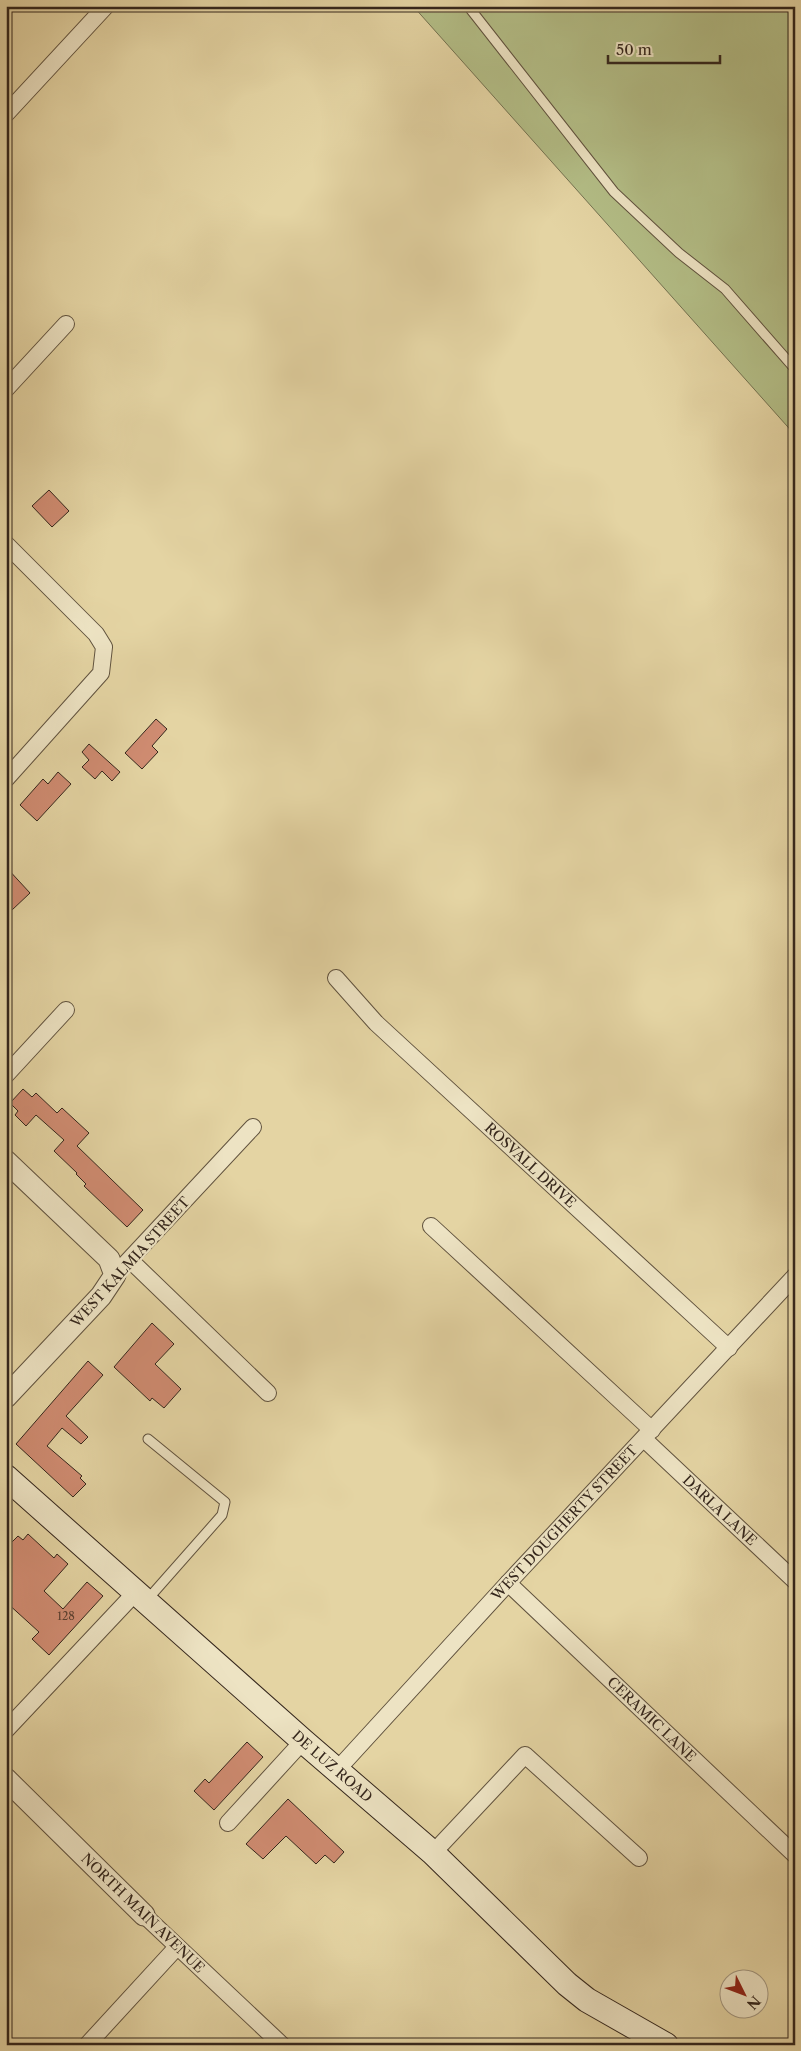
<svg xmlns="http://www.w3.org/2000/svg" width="801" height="2051" font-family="'Libre Caslon Text',serif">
  <rect width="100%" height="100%" fill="#e4d4a3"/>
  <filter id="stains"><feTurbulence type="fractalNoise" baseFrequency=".004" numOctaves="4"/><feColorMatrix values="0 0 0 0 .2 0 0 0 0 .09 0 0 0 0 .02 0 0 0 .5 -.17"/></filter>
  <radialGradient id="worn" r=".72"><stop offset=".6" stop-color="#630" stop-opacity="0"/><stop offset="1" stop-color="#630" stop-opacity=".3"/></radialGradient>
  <path fill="#b3bd86" stroke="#747251" d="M 413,6 L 795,6 L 795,435 Z"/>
  <path fill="#d08c72" stroke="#34261c" d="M 49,490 L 69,511 L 52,527 L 32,506 Z
    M 156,719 L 167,729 L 152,746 L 158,752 L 142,769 L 125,753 Z
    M 89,744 L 120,772 L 112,781 L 102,771 L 95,779 L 82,767 L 89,760 L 82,752 Z
    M 58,772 L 71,784 L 37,821 L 20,805 L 43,779 L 48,784 Z
    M 6,867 L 30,893 L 12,910 L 6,904 Z
    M 23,1089 L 32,1097 L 36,1093 L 57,1113 L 62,1108 L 89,1133 L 77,1146 L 143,1210 L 127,1227 L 84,1186 L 86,1184 L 76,1174 L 77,1173 L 54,1151 L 64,1140 L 36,1115 L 26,1126 L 15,1115 L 18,1111 L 10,1103 Z
    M 152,1323 L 174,1344 L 155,1364 L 181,1389 L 164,1408 L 152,1398 L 150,1401 L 114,1367 Z
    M 88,1361 L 103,1375 L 66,1416 L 88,1437 L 81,1444 L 62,1428 L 47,1446 L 82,1476 L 80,1478 L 86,1484 L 73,1497 L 16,1444 Z
    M 28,1534 L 54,1558 L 57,1554 L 68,1564 L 44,1591 L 63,1609 L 87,1582 L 103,1596 L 49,1655 L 32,1639 L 39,1632 L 6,1602 L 6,1548 L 18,1536 L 23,1540 Z
    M 247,1742 L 263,1757 L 214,1810 L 194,1791 L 205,1779 L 209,1783 Z
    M 288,1799 L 344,1852 L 334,1863 L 325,1855 L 316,1864 L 286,1836 L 263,1859 L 246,1844 Z"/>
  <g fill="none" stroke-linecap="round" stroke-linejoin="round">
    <defs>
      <path id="service" d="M 468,6 L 614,192 L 679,253 L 725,289 L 795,369
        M 147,1600 L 222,1515 L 225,1502 L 148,1439"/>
      <g id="minor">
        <path d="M 6,114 L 106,6"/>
        <path d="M 6,389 L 66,324"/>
        <path d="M 6,544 L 96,634 L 104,647 L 101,673 L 6,779"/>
        <path id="s1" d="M 336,978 L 376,1023 L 729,1348"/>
        <path d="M 6,1075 L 66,1010"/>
        <path d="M 431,1226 L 652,1430"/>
        <path d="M 130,1260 L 268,1393"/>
        <path d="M 115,1275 L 253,1127"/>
        <path id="s2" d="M 644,1439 L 795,1581"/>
        <path id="s3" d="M 508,1583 L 795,1855"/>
        <path d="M 6,1730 L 135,1593"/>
        <path id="s4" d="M 337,1770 L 508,1583 L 795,1276"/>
        <path d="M 228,1823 L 303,1741"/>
        <path d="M 433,1853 L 525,1755 L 639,1858"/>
        <path d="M 144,1915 L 282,2045"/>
        <path d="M 87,2045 L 177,1947"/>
      </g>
      <path id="tertiary" d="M 6,1161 L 109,1259 L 115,1275 L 101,1296 L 6,1397
        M 6,1779 L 144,1915"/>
      <g id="secondary">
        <path id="s5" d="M 6,1477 L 303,1741 L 433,1853 L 567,1984 L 587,2000 L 666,2045"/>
      </g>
    </defs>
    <use href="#service" stroke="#60523e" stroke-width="11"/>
    <use href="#minor" stroke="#60523e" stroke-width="18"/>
    <use href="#tertiary" stroke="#60523e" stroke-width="23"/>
    <use href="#secondary" stroke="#34261c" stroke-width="26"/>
    <use href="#service" stroke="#ede3c3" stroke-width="9"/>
    <use href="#minor" stroke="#ede3c3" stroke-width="16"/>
    <use href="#tertiary" stroke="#ede3c3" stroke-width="21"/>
    <use href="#secondary" stroke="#ede3c3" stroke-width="24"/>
  </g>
  <g text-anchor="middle" stroke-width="4.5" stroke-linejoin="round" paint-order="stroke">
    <g font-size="11" fill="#5b4032">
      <text x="66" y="1620">128</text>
    </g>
    <g font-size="14" fill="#34261c" stroke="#ede3c3">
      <text dy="5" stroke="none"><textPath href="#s1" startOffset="270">ROSVALL DRIVE</textPath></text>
      <text transform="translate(130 1262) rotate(-48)" y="5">WEST KALMIA STREET</text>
      <text dy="5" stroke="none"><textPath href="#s2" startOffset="104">DARLA LANE</textPath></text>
      <text dy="5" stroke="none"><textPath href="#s4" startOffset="336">WEST DOUGHERTY STREET</textPath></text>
      <text dy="5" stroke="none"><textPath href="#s3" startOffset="198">CERAMIC LANE</textPath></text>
      <text dy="5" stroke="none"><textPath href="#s5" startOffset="436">DE LUZ ROAD</textPath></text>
      <text transform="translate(143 1913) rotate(44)" y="5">NORTH MAIN AVENUE</text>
    </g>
  </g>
  <rect width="801" height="2051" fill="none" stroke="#e4d4a3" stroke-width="25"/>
  <rect x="8" y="8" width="786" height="2036" fill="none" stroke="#34261c" stroke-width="2.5"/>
  <rect x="12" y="12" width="776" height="2026" fill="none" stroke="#34261c"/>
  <g transform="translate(744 1994) rotate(132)"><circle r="24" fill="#ede3c3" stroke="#a39780"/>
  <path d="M0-4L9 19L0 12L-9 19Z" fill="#8f2418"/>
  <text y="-8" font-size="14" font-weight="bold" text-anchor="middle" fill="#34261c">N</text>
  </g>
  <path d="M608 55v8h112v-8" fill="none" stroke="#34261c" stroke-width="2.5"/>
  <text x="616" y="55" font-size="15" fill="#34261c" stroke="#ede3c3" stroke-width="4" paint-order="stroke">50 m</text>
  <rect width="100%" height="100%" filter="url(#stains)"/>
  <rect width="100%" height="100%" fill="url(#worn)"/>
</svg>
